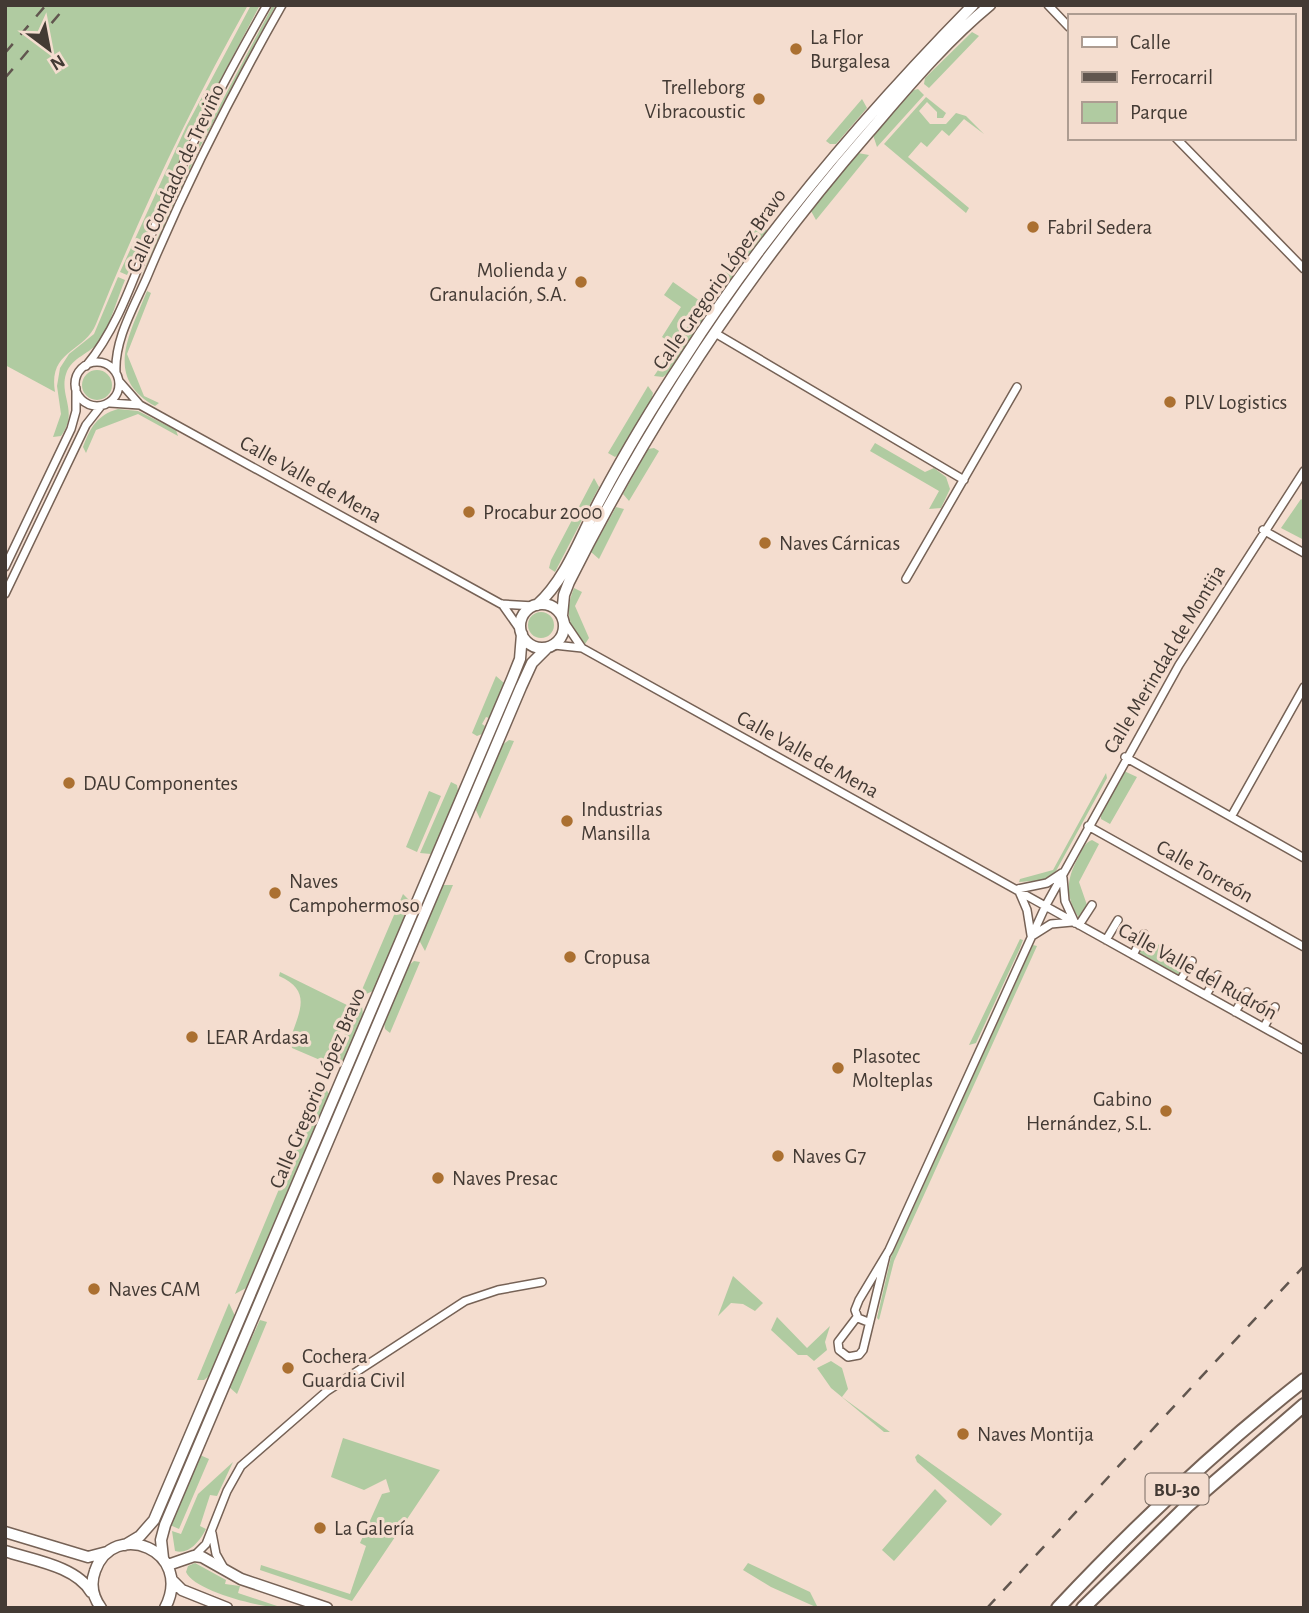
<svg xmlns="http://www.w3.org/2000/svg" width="1309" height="1613" font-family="'Alegreya Sans',sans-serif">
  <rect width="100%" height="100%" fill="#f4ddcf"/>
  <path fill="#b0cba1" d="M 5,5 L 248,5 C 190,108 140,214 96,324 C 84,353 48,350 55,392 L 5,365 Z
    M 251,5 L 260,5 L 196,126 L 127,275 L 120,272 L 186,127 Z
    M 273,5 L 276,5 L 200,147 L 139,281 L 196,150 Z
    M 972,32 L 979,36 L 929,88 L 924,84 L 925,78 Z
    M 918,89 L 924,95 L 877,147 L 873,135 L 914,90 Z
    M 926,97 L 946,113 L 943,118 L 937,118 L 937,112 L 927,102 L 919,111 L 930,124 L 946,124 L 956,113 L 966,116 L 984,134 L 964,119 L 949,136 L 942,130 L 927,147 L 921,142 L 908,157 L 969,208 L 966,213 L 884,144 Z
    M 862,99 L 867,108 L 836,144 L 830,144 L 826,141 Z
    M 858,153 L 869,155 L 816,220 L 811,211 Z
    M 762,221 L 767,231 L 720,295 L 708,296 Z
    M 118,277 L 125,280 C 117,299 111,323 100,340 C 90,355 72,356 66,374 C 59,396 79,412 61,436 L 53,437 L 61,414 L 57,386 L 60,368 L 69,354 L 94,334 Z
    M 673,282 L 700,301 L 671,343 L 662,337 L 681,307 L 664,295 Z
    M 147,291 L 151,293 L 127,354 L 144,396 L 159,403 L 155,406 C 103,377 130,334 147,291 Z
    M 704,302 L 708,312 L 668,373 L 663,377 L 654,376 Z
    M82 385a15 15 0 1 1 30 0a15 15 0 1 1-30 0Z
    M 648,386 L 653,393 L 651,401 L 619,454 L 615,457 L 608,453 Z
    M 118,409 L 138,411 L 176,430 L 178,436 L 138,414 L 96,430 L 86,453 L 83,447 C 90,428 97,415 118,409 Z
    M 875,443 L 925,472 L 934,468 L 946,477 L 950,489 L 941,508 L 929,509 L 939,491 L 870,451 Z
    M 654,448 L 659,451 L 629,501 L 623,494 L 648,449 Z
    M 594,478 L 599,487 L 555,572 L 549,568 L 551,560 Z
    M 1301,499 L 1304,501 L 1304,540 L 1281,528 Z
    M 616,507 L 624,509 L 599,559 L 591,552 Z
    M 574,588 L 582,592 L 575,606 L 589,638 L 585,644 C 567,628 565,609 574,588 Z
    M528 625a13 13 0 1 1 26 0a13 13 0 1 1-26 0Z
    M 496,676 L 504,683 L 489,718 L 486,717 L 482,724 L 485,726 L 482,734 L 477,736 L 472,733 Z
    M 509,740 L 514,741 L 480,819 L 475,808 L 502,745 Z
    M 1124,771 L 1137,777 L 1110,824 L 1101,819 L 1101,813 Z
    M 1106,773 L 1107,778 L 1056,871 L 1045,880 L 1019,882 L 1020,879 L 1053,870 Z
    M 451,782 L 457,785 L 458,791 L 431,854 L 420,853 Z
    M 429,791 L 441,796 L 417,852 L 406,847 Z
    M 1092,840 L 1099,844 L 1079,882 L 1087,905 L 1079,918 C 1065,896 1066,880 1078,858 C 1082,850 1084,843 1092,840 Z
    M 443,885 L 453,885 L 425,951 L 419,940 Z
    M 403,894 L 411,902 L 373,991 L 364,995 L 361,992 Z
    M 1146,938 L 1187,960 L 1179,975 L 1138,952 Z
    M 1020,939 L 1023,940 L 1020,948 L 976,1043 L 969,1045 Z
    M 1033,945 L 1037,946 L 894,1261 L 879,1320 L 877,1318 L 891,1257 Z
    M 414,961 L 420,962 L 390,1033 L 385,1029 L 384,1022 L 408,966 Z
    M 280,972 L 351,1007 L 327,1063 L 292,1048 L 290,1040 C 298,1014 314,991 279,976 Z
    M 357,1003 L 362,1006 L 363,1015 L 343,1061 L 332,1066 Z
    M 323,1084 L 329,1094 L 246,1288 L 235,1294 Z
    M 733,1276 L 763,1303 L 755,1311 L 743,1304 L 731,1303 L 718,1316 Z
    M 229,1303 L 235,1316 L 209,1376 L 204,1380 L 197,1380 Z
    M 777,1317 L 807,1348 L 830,1326 L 825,1342 L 827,1350 L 814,1361 L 807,1355 L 798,1355 L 771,1330 Z
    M 260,1320 L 267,1322 L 237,1394 L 229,1387 Z
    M 831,1361 L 842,1368 L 848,1389 L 842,1397 L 890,1432 L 884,1432 L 831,1388 L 817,1368 Z
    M 343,1438 L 440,1470 L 352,1601 L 260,1570 L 261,1565 L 350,1594 L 366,1546 L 360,1543 L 382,1494 L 390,1492 L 386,1479 L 364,1490 L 331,1477 Z
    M 918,1454 L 1002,1514 L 991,1526 L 917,1462 L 915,1457 Z
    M 200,1455 L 209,1459 L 179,1529 L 170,1525 Z
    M 233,1462 L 217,1496 L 210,1495 L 200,1526 L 206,1529 C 200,1541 189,1555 175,1551 L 172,1531 L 181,1534 L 198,1494 Z
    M 935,1489 L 947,1501 L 894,1561 L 882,1550 Z
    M 195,1563 L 226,1580 L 225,1584 L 240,1586 L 238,1593 L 283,1608 C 262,1608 194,1591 186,1572 L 188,1566 Z
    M 748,1563 L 810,1592 L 818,1608 L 771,1587 L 743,1570 Z"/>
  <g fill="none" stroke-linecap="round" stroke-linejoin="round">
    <defs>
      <path id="street" d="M 1048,5 L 1069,27
        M 1176,138 L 1304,269
        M 715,333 L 964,480
        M75 384a22 22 0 1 1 44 0a22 22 0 1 1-44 0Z
        M 86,366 C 122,323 137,265 160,214 C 192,142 228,73 267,5
        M 116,373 C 114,340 134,307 147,277 C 186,184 232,93 282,5
        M 119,381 L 140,405 L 501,604 L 534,606
        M 110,403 L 140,405
        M 1263,530 L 1304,553
        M 5,567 L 71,429 L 76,411 L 76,388
        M 906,579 L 1017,387
        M 5,594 L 86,425 L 101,406
        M 502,604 L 521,631
        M 563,620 L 582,648 L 1304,1050
        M 554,645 L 582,648
        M 1125,757 L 1304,858
        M 1231,817 L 1304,687
        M 1088,826 L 1304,947
        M 1063,878 L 1065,901 L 1075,923
        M 1018,889 L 1047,883 L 1062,873
        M 1018,889 L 1027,910 L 1031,935
        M 1079,925 L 1092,905
        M 1032,936 L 1051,924 L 1072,922
        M 1106,940 L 1118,920
        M 1133,955 L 1144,934
        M 1180,981 L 1192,961
        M 1206,995 L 1218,975
        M 1235,1012 L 1247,992
        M 1264,1027 L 1275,1007
        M 857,1317 L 838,1342 L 839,1350 L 848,1357 L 859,1355 L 863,1350 L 886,1255
        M 868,1322 L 858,1318 L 855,1310 L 859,1300 L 889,1250 L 1046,905 L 1179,665 L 1304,471
        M 212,1533 L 216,1554 L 225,1570
        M 194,1556 L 206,1544 L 227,1491 L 241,1466 L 327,1391 L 465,1301 L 498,1290 L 542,1282"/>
      <path id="secondary" d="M520 626a22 22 0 1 1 44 0a22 22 0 1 1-44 0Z
        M 537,605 C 568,577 582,532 602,496 C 627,449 655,403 684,359 C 766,230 866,114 973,5
        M 562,616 L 564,595 L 569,582 C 650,420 750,269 869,132 C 907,88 945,42 990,5
        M 5,1532 L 88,1557 L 107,1552
        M 125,1545 L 140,1536 L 154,1520 L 512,679 L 520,659 L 522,634
        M 5,1551 C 32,1560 76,1566 91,1592
        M 163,1558 L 161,1540 L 165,1525 L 521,687 L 532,663 L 547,648
        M 168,1565 L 194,1556 L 202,1557 L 241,1579 L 327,1608
        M 172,1580 L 182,1590 L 227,1608
        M 101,1608 C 93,1597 90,1584 95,1571 C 113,1518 195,1550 165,1608"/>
      <path id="highway" d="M 1058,1608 C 1135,1526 1216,1449 1304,1380
        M 1083,1608 L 1187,1506 L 1304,1405"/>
    </defs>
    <use href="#street" stroke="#766256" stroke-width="10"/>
    <use href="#secondary" stroke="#766256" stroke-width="13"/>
    <use href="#highway" stroke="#766256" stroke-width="16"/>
    <use href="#street" stroke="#fff" stroke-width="7"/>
    <use href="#secondary" stroke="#fff" stroke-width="10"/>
    <use href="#highway" stroke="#fff" stroke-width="12"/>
    <path stroke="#61564f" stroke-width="2.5" stroke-dasharray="12 12" stroke-linecap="butt" d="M 5,53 L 46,5
      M 5,78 L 67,5
      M 987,1608 L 1304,1266"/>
  </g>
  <g fill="#ab7031" stroke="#f4ddcf" stroke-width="2.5">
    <circle cx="796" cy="49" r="7"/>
    <circle cx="759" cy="99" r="7"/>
    <circle cx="1033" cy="227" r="7"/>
    <circle cx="581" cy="282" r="7"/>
    <circle cx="1170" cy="402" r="7"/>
    <circle cx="469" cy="512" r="7"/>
    <circle cx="765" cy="543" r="7"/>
    <circle cx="69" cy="783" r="7"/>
    <circle cx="567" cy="821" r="7"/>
    <circle cx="275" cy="893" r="7"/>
    <circle cx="570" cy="957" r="7"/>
    <circle cx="192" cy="1037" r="7"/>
    <circle cx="838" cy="1068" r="7"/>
    <circle cx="1166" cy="1111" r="7"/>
    <circle cx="778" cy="1156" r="7"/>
    <circle cx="438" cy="1178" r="7"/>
    <circle cx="94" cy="1289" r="7"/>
    <circle cx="288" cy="1368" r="7"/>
    <circle cx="963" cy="1434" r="7"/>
    <circle cx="320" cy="1528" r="7"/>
  </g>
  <g text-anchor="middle" stroke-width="6" stroke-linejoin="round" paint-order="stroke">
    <rect fill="#f4ddcf" stroke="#786b62" stroke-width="2" x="1145.5" y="1473.5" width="63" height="31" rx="5"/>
    <g font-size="19" font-weight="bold" fill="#433a34">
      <text x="1177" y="1496">BU-30</text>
    </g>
    <g font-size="21" fill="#433a34" stroke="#f4ddcf" text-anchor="start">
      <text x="810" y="44">La Flor<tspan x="810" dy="24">Burgalesa</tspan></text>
      <text x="745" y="94" text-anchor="end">Trelleborg<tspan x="745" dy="24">Vibracoustic</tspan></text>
      <text x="1047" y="234">Fabril Sedera</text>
      <text x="567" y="277" text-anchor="end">Molienda y<tspan x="567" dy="24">Granulación, S.A.</tspan></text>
      <text x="1184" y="409">PLV Logistics</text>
      <text x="483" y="519">Procabur 2000</text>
      <text x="779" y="550">Naves Cárnicas</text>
      <text x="83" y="790">DAU Componentes</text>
      <text x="581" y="816">Industrias<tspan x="581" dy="24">Mansilla</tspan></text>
      <text x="289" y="888">Naves<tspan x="289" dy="24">Campohermoso</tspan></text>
      <text x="584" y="964">Cropusa</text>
      <text x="206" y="1044">LEAR Ardasa</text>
      <text x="852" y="1063">Plasotec<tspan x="852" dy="24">Molteplas</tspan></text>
      <text x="1152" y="1106" text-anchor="end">Gabino<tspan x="1152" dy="24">Hernández, S.L.</tspan></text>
      <text x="792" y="1163">Naves G7</text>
      <text x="452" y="1185">Naves Presac</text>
      <text x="108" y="1296">Naves CAM</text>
      <text x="302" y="1363">Cochera<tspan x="302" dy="24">Guardia Civil</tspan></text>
      <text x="977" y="1441">Naves Montija</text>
      <text x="334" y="1535">La Galería</text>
    </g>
    <g font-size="21" fill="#433a34" stroke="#f4ddcf">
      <text transform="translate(175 178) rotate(-65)" y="7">Calle Condado de Treviño</text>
      <text transform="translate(719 279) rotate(-55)" y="7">Calle Gregorio López Bravo</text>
      <text transform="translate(311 479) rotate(29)" y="7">Calle Valle de Mena</text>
      <text transform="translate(1164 659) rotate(-59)" y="7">Calle Merindad de Montija</text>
      <text transform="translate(808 754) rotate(29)" y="7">Calle Valle de Mena</text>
      <text transform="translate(1205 871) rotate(29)" y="7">Calle Torreón</text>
      <text transform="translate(1198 971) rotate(29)" y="7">Calle Valle del Rudrón</text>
      <text transform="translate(317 1088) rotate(-67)" y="7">Calle Gregorio López Bravo</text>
    </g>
  </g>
  <rect width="1309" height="1613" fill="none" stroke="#433a34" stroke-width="14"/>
  <rect x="1068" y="14" width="228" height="126" fill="#f4ddcf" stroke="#ad9c91" stroke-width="2"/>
  <rect x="1082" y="37" width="35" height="10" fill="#ffffff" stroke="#ad9c91" stroke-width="2"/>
  <text x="1130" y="49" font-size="21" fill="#433a34">Calle</text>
  <rect x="1082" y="72" width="35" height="10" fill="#61564f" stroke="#ad9c91" stroke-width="2"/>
  <text x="1130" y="84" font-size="21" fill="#433a34">Ferrocarril</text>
  <rect x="1082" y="102" width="35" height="21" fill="#b0cba1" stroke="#ad9c91" stroke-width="2"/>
  <text x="1130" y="119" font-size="21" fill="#433a34">Parque</text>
  <g transform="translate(49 49) rotate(148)" stroke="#f4ddcf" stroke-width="5" paint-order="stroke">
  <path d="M0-5L12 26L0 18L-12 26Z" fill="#433a34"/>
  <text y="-10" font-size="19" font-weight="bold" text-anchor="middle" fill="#433a34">N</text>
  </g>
</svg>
